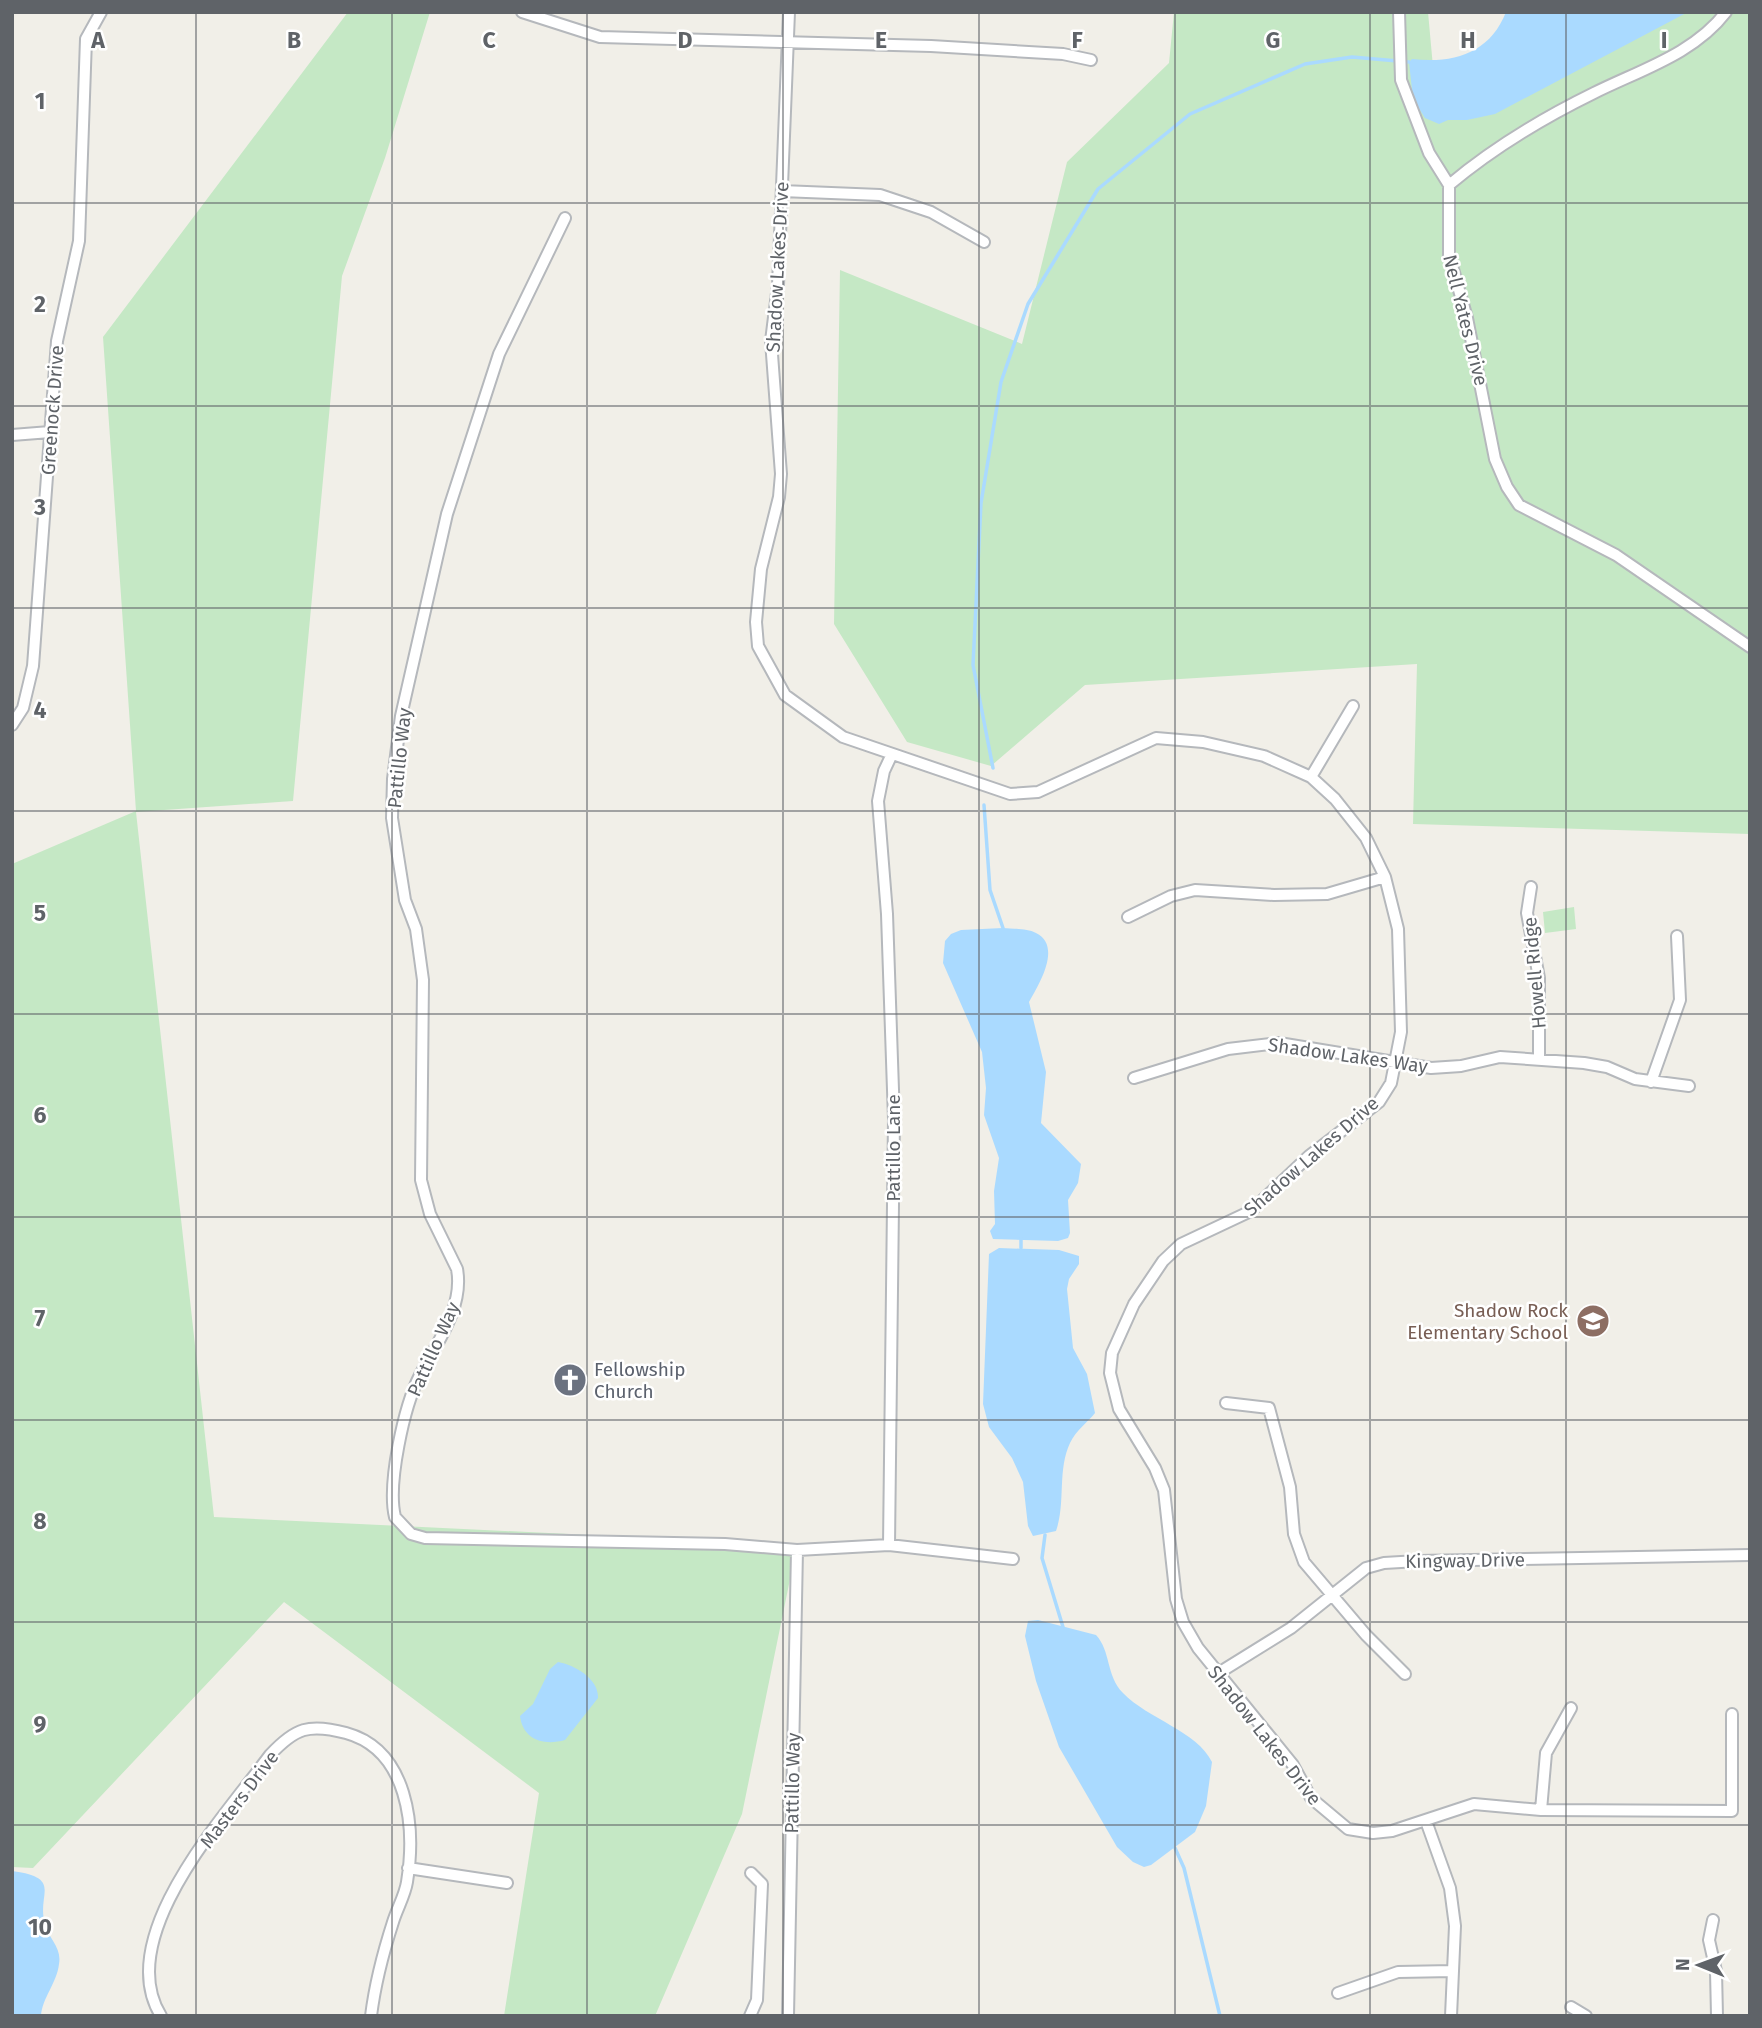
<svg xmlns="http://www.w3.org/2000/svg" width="1762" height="2028" font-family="'Fira Sans',sans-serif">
  <rect width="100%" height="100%" fill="#f1efe8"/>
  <path fill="#c5e8c5" d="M 348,12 L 430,12 L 385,158 L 342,276 L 293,801 L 136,812 L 214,1517 L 797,1545 L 742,1814 L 655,2016 L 504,2016 L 539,1793 L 284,1602 L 33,1868 L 12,1867 L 12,864 L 136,811 L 103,337 Z
    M 1174,12 L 1428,12 L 1436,100 L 1603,12 L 1750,12 L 1750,834 L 1413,824 L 1417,664 L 1085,685 L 991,766 L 907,742 L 834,624 L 840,270 L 1022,344 L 1067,162 L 1169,63 Z
    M 1574,907 L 1576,929 L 1545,933 L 1543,912 Z"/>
  <path fill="#aadaff" d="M 1506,12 L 1688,12 L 1495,114 L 1467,120 L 1448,120 L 1439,124 L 1425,118 L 1413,99 L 1409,62 L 1412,59 C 1454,64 1490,53 1506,12 Z
    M 1003,928 C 1013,929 1027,928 1036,933 C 1063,946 1038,986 1029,1002 L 1046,1072 L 1041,1123 L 1081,1164 L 1078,1183 L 1068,1200 L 1070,1233 L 1068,1238 L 1058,1241 L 993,1239 L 990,1231 L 995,1224 L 994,1191 L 999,1158 L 984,1115 L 986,1088 L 982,1052 L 943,963 L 945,941 L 951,934 L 961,930 Z
    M 999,1248 L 1059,1250 L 1079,1256 L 1079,1264 L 1069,1279 L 1067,1289 L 1073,1348 L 1087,1374 L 1095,1413 C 1087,1423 1076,1430 1070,1443 C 1057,1471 1066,1502 1056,1531 L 1033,1536 L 1028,1526 L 1023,1482 L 1012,1458 L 989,1427 L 983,1404 L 989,1254 Z
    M 1038,1620 L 1096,1635 C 1111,1651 1106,1676 1123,1693 C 1148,1719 1197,1731 1212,1762 L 1206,1806 L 1195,1832 L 1151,1865 L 1144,1867 L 1133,1862 L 1117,1847 L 1059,1747 L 1036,1681 L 1025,1636 L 1028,1621 Z
    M 558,1662 C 575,1665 599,1679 598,1698 L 565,1740 C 544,1746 523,1740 520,1716 L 533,1704 L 550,1669 Z
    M 12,1871 C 64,1878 36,1894 45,1924 C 49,1940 62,1947 59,1964 C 57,1983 42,1998 41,2016 L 12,2016 Z"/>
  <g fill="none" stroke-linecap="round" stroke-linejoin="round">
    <path stroke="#aadaff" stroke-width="3.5" d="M 993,768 L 973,665 L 981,503 L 1001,382 L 1028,304 L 1098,189 L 1190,114 L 1305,64 L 1352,57 L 1409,62
      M 984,805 L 990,890 L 1003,928
      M 1021,1248 L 1021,1239
      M 1045,1535 L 1042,1558 L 1063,1627
      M 1175,1848 L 1184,1868 L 1220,2016"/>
    <defs>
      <path id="minor" d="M 522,12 L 600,37 L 931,46 L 1063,54 L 1091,60
        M 789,12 L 778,285 L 771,341 L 781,474 L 779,497 L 761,569 L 756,622 L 758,646 L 785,695 L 843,737 L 1010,794 L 1038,792 L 1156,738 L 1203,742 L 1264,756 L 1311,777 L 1335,799 L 1366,838 L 1385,877 L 1398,929 L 1401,1032 L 1391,1083 L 1379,1102 L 1309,1156 L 1251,1211 L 1181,1244 L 1163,1261 L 1134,1304 L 1112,1353 L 1110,1373 L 1119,1409 L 1155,1468 L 1164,1490 L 1176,1599 L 1183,1622 L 1198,1648 L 1293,1765 L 1311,1798 L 1348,1829 L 1373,1833 L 1392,1831 L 1474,1804 L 1541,1810 L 1732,1811 L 1732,1714
        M 1399,12 L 1401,80 L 1429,153 L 1449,185
        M 1726,12 C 1694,54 1640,70 1594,93 C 1543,118 1493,148 1449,185 L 1449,255 L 1467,318 L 1495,459 L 1507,487 L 1519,505 L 1616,555 L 1750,647
        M 782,191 L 880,195 L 931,212 L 984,242
        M 565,218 L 499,354 L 447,514 L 401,716 L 393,779 L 392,818 L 405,900 L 416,929 L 423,980 L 421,1180 L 430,1214 L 457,1269 C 464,1307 437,1343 420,1375 C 404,1406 387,1484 395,1517 L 411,1534 L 425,1538 L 725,1544 L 797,1550 L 889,1545 L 1013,1559
        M 12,435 L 50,432
        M 12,725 L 23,708 L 33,666 L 57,341 L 79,241 L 86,39 L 101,12
        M 1311,777 L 1353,706
        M 1531,887 L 1527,913 L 1539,978 L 1539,1058
        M 1128,917 L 1171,896 L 1195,890 L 1274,895 L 1327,894 L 1385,877
        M 1134,1078 L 1228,1049 L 1279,1043 L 1431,1068 L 1461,1066 L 1500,1057 L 1584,1063 L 1607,1067 L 1635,1079 L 1689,1086
        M 1651,1082 L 1680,1000 L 1677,936
        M 1226,1403 L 1269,1408 L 1290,1487 L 1294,1534 L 1304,1562 L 1366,1635 L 1405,1674
        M 889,1545 L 894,1119 L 887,914 L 878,801 L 884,771 L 892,754
        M 1217,1674 L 1291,1628 L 1366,1568 L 1384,1563 L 1418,1561 L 1750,1555
        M 1541,1810 L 1546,1753 L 1571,1708
        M 1426,1821 L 1450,1888 L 1455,1926 L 1451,2016
        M 408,1868 L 507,1883
        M 1713,1920 L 1709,1940 L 1716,1971 L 1717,2016
        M 1338,1993 L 1398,1972 L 1453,1971
        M 1571,2007 L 1586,2016
        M 161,2016 C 112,1937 225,1816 270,1755 C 295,1728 309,1723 346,1733 C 408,1750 416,1826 407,1882 C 405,1895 397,1909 393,1922 C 383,1953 375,1984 371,2016
        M 750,2016 L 757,2000 L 762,1884 L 751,1873
        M 788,2016 L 797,1550"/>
    </defs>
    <use href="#minor" stroke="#b5b8bc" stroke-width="14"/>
    <use href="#minor" stroke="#fff" stroke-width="10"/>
  </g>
  <path fill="none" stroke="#5f6368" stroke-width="2" stroke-opacity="0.55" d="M 196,12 L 196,2016M 392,12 L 392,2016M 587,12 L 587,2016M 783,12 L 783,2016M 979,12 L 979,2016M 1175,12 L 1175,2016M 1370,12 L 1370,2016M 1566,12 L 1566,2016M 12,203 L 1750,203M 12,406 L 1750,406M 12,608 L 1750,608M 12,811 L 1750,811M 12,1014 L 1750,1014M 12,1217 L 1750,1217M 12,1420 L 1750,1420M 12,1622 L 1750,1622M 12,1825 L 1750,1825"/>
  <defs>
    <symbol id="school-disc" viewBox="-11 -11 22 22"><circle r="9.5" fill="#8d6e63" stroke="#fff"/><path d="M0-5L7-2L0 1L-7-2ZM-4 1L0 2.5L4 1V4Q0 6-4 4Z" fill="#fff"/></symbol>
    <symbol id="church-disc" viewBox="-11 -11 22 22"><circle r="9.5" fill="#6b7280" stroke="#fff"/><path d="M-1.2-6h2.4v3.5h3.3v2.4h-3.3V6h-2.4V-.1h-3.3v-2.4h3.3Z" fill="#fff"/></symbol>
  </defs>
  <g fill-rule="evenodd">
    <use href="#school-disc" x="1574" y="1302" width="38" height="38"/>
    <use href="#church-disc" x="551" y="1361" width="38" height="38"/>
  </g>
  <g text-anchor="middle" stroke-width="5" stroke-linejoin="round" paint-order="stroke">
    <g font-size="19" fill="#5f6368" stroke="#fff">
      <text transform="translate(777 267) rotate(-87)" y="7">Shadow Lakes Drive</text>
      <text transform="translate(1466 320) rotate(76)" y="7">Nell Yates Drive</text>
      <text transform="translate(52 410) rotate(-86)" y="7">Greenock Drive</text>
      <text transform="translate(399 758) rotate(-84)" y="7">Pattillo Way</text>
      <text transform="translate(1534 973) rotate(-95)" y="7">Howell Ridge</text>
      <text transform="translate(1348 1055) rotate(8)" y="7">Shadow Lakes Way</text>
      <text transform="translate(893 1148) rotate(-90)" y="7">Pattillo Lane</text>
      <text transform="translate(1311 1156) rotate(-41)" y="7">Shadow Lakes Drive</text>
      <text transform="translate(433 1349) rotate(-66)" y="7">Pattillo Way</text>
      <text transform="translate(1465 1560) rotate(-1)" y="7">Kingway Drive</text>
      <text transform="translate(1265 1735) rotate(52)" y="7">Shadow Lakes Drive</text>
      <text transform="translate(792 1783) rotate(-89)" y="7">Pattillo Way</text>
      <text transform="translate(239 1799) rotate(-53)" y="7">Masters Drive</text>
    </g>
    <g font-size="19" fill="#785e54" stroke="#fff" text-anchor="end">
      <text x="1568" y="1317">Shadow Rock<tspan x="1568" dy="22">Elementary School</tspan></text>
    </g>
    <g font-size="19" fill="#5b616d" stroke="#fff" text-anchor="start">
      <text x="594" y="1376">Fellowship<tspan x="594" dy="22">Church</tspan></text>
    </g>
  </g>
  <g font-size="23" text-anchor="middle" font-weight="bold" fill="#5f6368" stroke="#fff" stroke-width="5" stroke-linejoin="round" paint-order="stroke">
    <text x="98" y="48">A</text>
    <text x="294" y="48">B</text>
    <text x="489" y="48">C</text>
    <text x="685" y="48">D</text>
    <text x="881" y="48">E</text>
    <text x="1077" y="48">F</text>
    <text x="1273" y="48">G</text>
    <text x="1468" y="48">H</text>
    <text x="1664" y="48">I</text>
    <text x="40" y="109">1</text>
    <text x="40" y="312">2</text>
    <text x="40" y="515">3</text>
    <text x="40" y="718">4</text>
    <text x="40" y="921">5</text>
    <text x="40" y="1123">6</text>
    <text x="40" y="1326">7</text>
    <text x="40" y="1529">8</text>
    <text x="40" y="1732">9</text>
    <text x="40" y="1935">10</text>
  </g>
  <rect width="1762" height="2028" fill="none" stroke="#5f6368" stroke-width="28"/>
  <g transform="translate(1699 1965) rotate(271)" stroke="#ffffff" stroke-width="5" paint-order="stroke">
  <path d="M0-5L12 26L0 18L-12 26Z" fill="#5f6368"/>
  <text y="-10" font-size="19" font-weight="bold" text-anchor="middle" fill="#5f6368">N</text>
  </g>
</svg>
